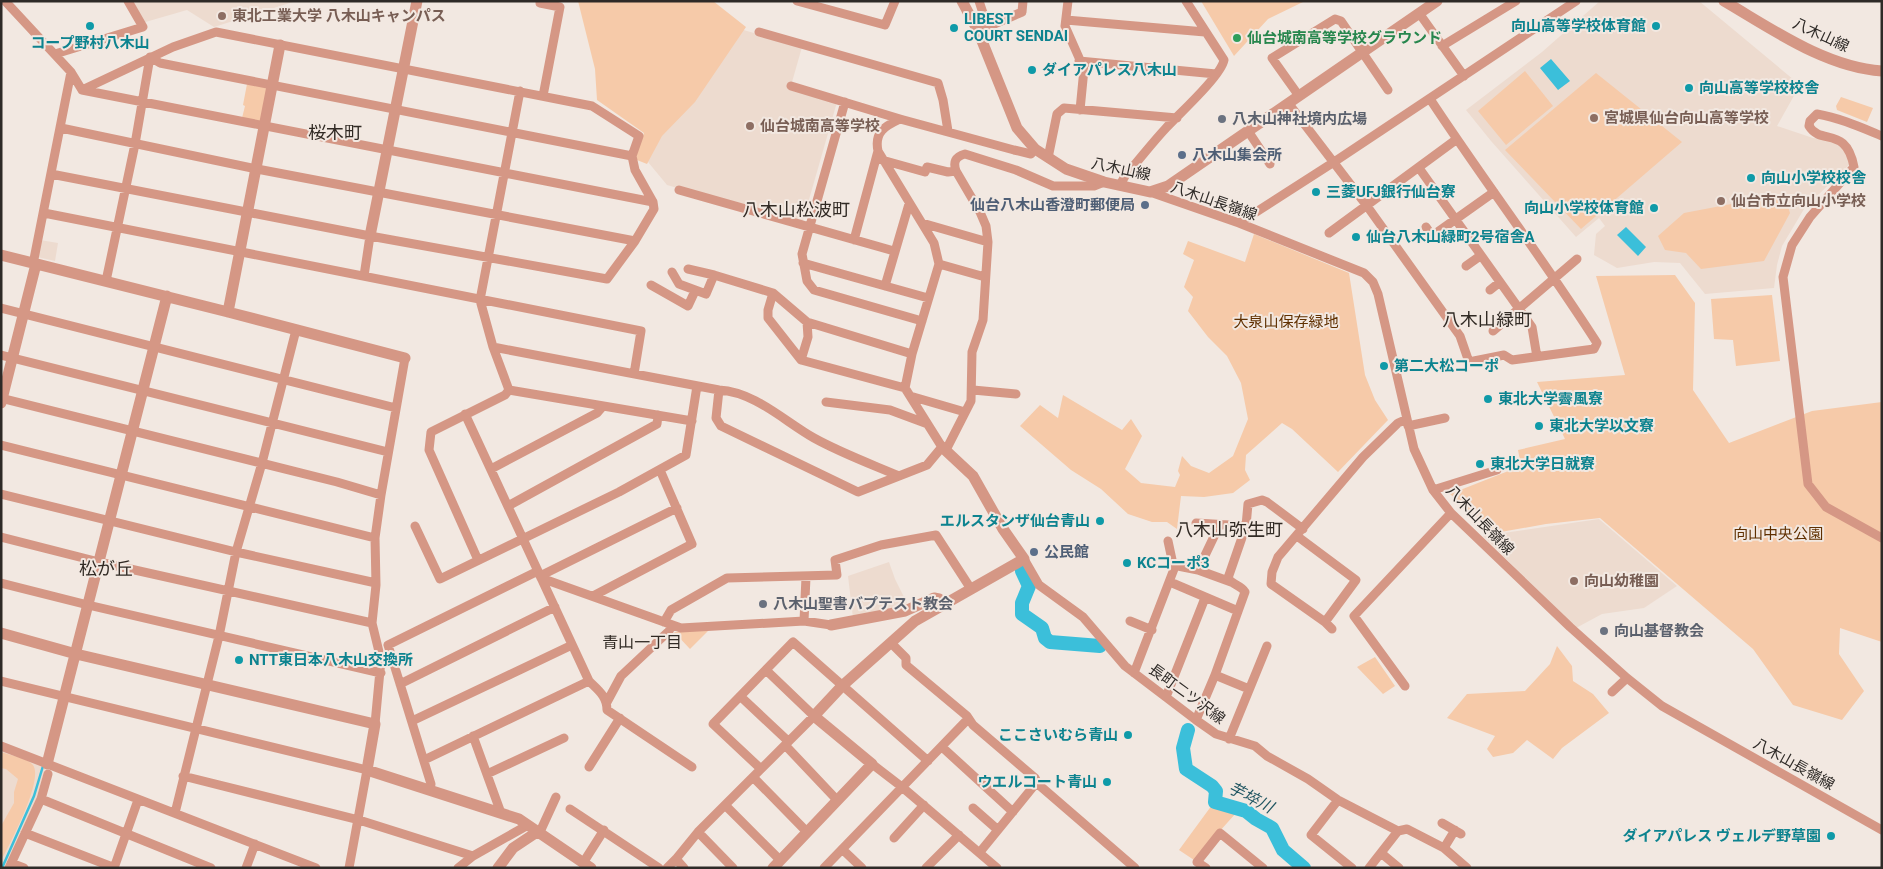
<svg xmlns="http://www.w3.org/2000/svg" width="1883" height="869" font-family="Roboto,'Noto Sans JP',sans-serif">
  <rect width="100%" height="100%" fill="#f2e8e1"/>
  <path fill="#eddbcf" d="M 130,1 L 296,1 L 214,27 L 187,10 L 142,23 Z
    M 1600,1 L 1699,1 L 1800,85 L 1777,126 L 1813,138 L 1829,140 L 1842,147 L 1847,154 L 1849,165 L 1816,197 L 1807,204 L 1782,246 L 1777,265 L 1774,288 L 1705,294 L 1680,263 L 1654,262 L 1617,268 L 1594,255 L 1596,234 L 1605,226 L 1599,218 L 1576,237 L 1491,141 L 1466,110 L 1542,52 Z
    M 730,26 L 802,47 L 790,89 L 837,102 L 802,224 L 667,185 L 648,162 L 650,145 Z
    M 40,240 L 58,243 L 55,261 L 37,257 Z
    M 1599,519 L 1677,586 L 1644,608 L 1602,614 L 1576,628 L 1483,536 Z
    M 889,562 L 895,579 L 907,603 L 900,607 L 853,618 L 848,576 Z
    M 1,749 L 46,766 L 36,800 L 4,868 L 1,868 Z"/>
  <path fill="#f6caa9" d="M 578,1 L 713,1 L 746,27 L 695,102 L 662,136 L 647,164 L 637,160 L 636,155 L 644,133 L 597,100 L 595,69 Z
    M 1201,1 L 1305,1 L 1268,19 L 1234,56 Z
    M 1525,71 L 1553,106 L 1506,145 L 1478,111 Z
    M 1596,73 L 1682,142 L 1581,229 L 1505,150 Z
    M 247,84 L 269,88 L 262,122 L 242,118 L 245,106 L 243,105 Z
    M 1841,97 L 1873,108 L 1867,122 L 1837,110 L 1836,106 Z
    M 1784,194 L 1790,213 L 1764,261 L 1701,269 L 1686,253 L 1665,250 L 1658,236 L 1684,213 Z
    M 1254,234 L 1349,273 L 1365,375 L 1375,400 L 1388,420 L 1338,472 L 1292,429 L 1282,423 L 1246,455 L 1245,470 L 1250,480 L 1233,493 L 1204,497 L 1181,496 L 1177,529 L 1167,522 L 1152,522 L 1128,514 L 1101,489 L 1071,470 L 1020,426 L 1040,405 L 1058,418 L 1063,395 L 1122,430 L 1131,419 L 1142,436 L 1125,469 L 1141,483 L 1175,487 L 1180,475 L 1178,471 L 1182,456 L 1191,466 L 1209,473 L 1233,456 L 1248,419 L 1241,383 L 1227,356 L 1208,337 L 1188,311 L 1193,297 L 1184,287 L 1194,260 L 1183,254 L 1188,241 L 1245,262 Z
    M 1675,275 L 1695,303 L 1693,390 L 1729,443 L 1812,411 L 1882,402 L 1882,642 L 1840,628 L 1839,654 L 1864,691 L 1842,720 L 1793,705 L 1753,649 L 1600,518 L 1546,524 L 1495,533 L 1450,494 L 1521,466 L 1518,450 L 1565,439 L 1537,382 L 1625,375 L 1596,276 Z
    M 1772,295 L 1780,361 L 1736,366 L 1733,340 L 1714,339 L 1711,299 Z
    M 709,630 L 690,649 L 674,632 Z
    M 1557,646 L 1572,666 L 1573,681 L 1593,694 L 1609,713 L 1562,748 L 1553,759 L 1527,740 L 1513,753 L 1493,757 L 1487,749 L 1495,736 L 1447,718 L 1467,694 L 1525,691 L 1550,664 Z
    M 1375,657 L 1395,686 L 1383,694 L 1357,667 Z
    M 1,752 C 10,755 27,758 33,765 C 44,780 9,845 1,861 L 1,826 L 14,803 L 14,792 L 18,779 L 6,769 L 1,768 Z
    M 1212,805 L 1236,813 L 1194,860 L 1179,850 Z"/>
  <path fill="#3bbfda" d="M 1551,59 L 1570,81 L 1558,90 L 1540,68 Z
    M 1626,227 L 1646,247 L 1638,256 L 1617,235 Z"/>
  <g fill="none" stroke-linecap="round" stroke-linejoin="round">
    <path stroke="#3bbfda" stroke-width="2.5" d="M 2,868 L 34,796 L 43,766"/>
    <path stroke="#3bbfda" stroke-width="14" d="M 1022,571 L 1029,586 L 1022,603 L 1022,614 L 1042,628 L 1045,638 L 1050,642 L 1100,646
      M 1188,730 L 1183,748 L 1186,769 L 1212,786 L 1216,791 L 1215,802 L 1246,811 L 1256,819 L 1272,828 L 1283,850 L 1304,868"/>
    <path stroke="#d59785" stroke-width="9" d="M 5,1 L 71,72 L 82,90 L 653,202 L 654,209 L 635,241 L 607,279 L 370,236 L 51,174
      M 540,1 L 540,3 L 560,7 L 543,96
      M 797,1 L 885,25 L 895,1
      M 979,1 L 988,28
      M 1068,1 L 1065,26 L 1084,69 L 1080,110
      M 1419,13 L 1464,76
      M 1066,20 L 1205,32
      M 978,31 L 1022,12 L 1023,1
      M 759,32 L 938,83 L 943,100 L 948,131
      M 1442,46 L 1516,1
      M 55,54 L 143,27 L 128,1
      M 1079,61 L 1216,74
      M 791,86 L 900,119 L 1014,150 L 1031,154 L 1035,149
      M 82,90 L 173,47 L 216,32 L 592,106 L 639,136 L 632,156 L 635,170 L 653,202
      M 520,91 L 480,300 L 493,347 L 719,390 C 755,392 784,421 814,438 C 841,453 871,464 899,476 L 927,465 L 942,447 L 905,388 L 912,354 L 939,264 L 934,243 L 878,151 C 874,132 885,126 900,119
      M 1299,96 L 1272,58 L 1335,19 L 1341,21 L 1388,90
      M 845,102 L 802,254 L 807,281 L 814,290 L 922,321
      M 1289,104 L 1367,206 L 1460,336 L 1469,362 L 1504,355 L 1512,360 L 1594,349 L 1597,343 C 1544,260 1484,181 1430,99
      M 61,128 L 257,169 L 635,241
      M 1248,131 L 1270,164
      M 1882,136 C 1860,127 1840,118 1817,114 L 1810,121 L 1809,126 C 1821,146 1846,125 1854,167 L 1810,217 L 1792,245 L 1783,277 L 1808,484 L 1826,507 L 1882,538
      M 1048,158 L 1057,114 L 1064,108 L 1177,118
      M 882,160 L 925,172 L 927,167 L 948,172 L 956,171
      M 1419,168 L 1532,327 L 1537,357
      M 1120,185 L 1125,176 C 1139,160 1152,143 1166,128 C 1179,114 1221,76 1224,60 L 1186,1
      M 679,190 L 894,251
      M 1150,192 L 1239,223 L 1364,273 L 1373,282 L 1378,294 L 1414,449 L 1433,490 L 1451,513 L 1570,627 L 1627,678 L 1662,706 L 1882,830
      M 44,213 L 641,331 L 634,374
      M 922,223 L 988,242
      M 1239,223 L 1334,162 L 1576,1
      M 1426,227 L 1432,236 L 1494,192
      M 1329,233 L 1457,139
      M 854,240 L 878,151
      M 803,263 L 928,298
      M 33,264 L 71,72
      M 939,264 L 985,277
      M 1466,266 L 1480,256
      M 688,269 L 714,275
      M 672,272 L 679,284 L 706,294 L 714,275 L 773,293 L 807,322 L 912,354
      M 364,276 L 370,236
      M 106,281 L 135,144 L 150,57 L 160,63 L 632,156
      M 651,285 L 688,306 L 695,291
      M 885,286 L 909,204
      M 1490,290 L 1500,282
      M 773,293 L 768,310 L 768,318 L 801,360 L 905,388
      M 1,308 L 396,408
      M 1493,331 L 1577,259
      M 1,355 L 388,452
      M 801,360 L 808,337 L 807,322
      M 509,390 L 692,421
      M 719,390 L 716,418 L 721,426 L 858,492 L 899,476
      M 973,390 L 1016,394
      M 910,396 L 965,412
      M 1,398 L 337,482 L 381,495
      M 826,402 L 890,410 L 925,423
      M 465,414 L 589,681 C 598,690 607,696 607,710 L 692,767
      M 1408,426 L 1445,418
      M 1,445 L 375,538
      M 946,450 L 971,401 L 972,352 L 983,320 L 988,242 L 986,226 L 980,212 L 956,171 C 953,162 955,157 965,154 L 1016,170 L 1053,186 L 1094,186 L 1104,182
      M 491,469 L 597,413 L 603,406
      M 1433,490 L 1497,470
      M 1,494 L 236,552 L 376,583
      M 508,506 L 657,424 L 658,415
      M 1196,523 L 1246,526
      M 415,526 L 440,579 L 619,492 L 686,455 L 697,386
      M 1297,536 L 1356,580 L 1325,622
      M 1,537 L 99,562 L 372,623
      M 1024,559 L 1039,585 L 1083,617 L 1125,666 L 1196,720 L 1216,734 L 1255,746 L 1267,756 L 1308,779 L 1338,800 L 1398,831 L 1407,829 L 1444,848 L 1467,868
      M 478,560 L 429,450 L 431,432 L 505,395 L 509,390 L 493,347
      M 1173,565 L 1198,570 L 1231,582
      M 1198,570 L 1220,524
      M 540,576 L 677,508
      M 541,578 L 681,628 L 804,621 L 831,625
      M 1170,582 L 1238,611
      M 1,583 L 88,605 L 381,673
      M 593,596 L 692,544 L 660,470
      M 804,621 L 806,577
      M 1130,621 L 1152,630
      M 664,622 L 671,610 L 727,578 L 837,575 L 835,560 L 881,545 L 936,535 L 971,589
      M 1332,629 L 1325,622 L 1271,584 L 1272,572 L 1278,557 L 1363,457 L 1398,423 L 1407,419
      M 891,643 L 906,658 L 906,665 L 967,716 L 973,725 L 1035,778 L 1039,785 L 1135,868
      M 1134,673 L 1174,569 L 1168,541
      M 1215,675 L 1249,689
      M 1,681 L 367,770 L 349,868
      M 400,684 L 555,607
      M 1405,686 L 1354,616 L 1451,513
      M 1612,692 L 1627,678
      M 740,696 L 788,741
      M 1166,697 L 1205,598
      M 607,702 L 621,676 L 669,631 L 672,625
      M 1196,720 L 1215,675 L 1245,592 C 1241,585 1232,585 1228,578 L 1246,526 L 1248,504 L 1262,500 L 1267,502 L 1303,529
      M 412,721 L 572,645
      M 375,724 L 381,660 L 372,623 L 376,585 L 375,538 L 381,495 L 405,358
      M 473,736 L 501,813
      M 1229,739 L 1267,646
      M 785,745 L 837,800
      M 1,746 L 316,868
      M 942,747 L 1013,812
      M 424,760 L 589,681
      M 872,764 L 902,787 L 997,868
      M 589,767 L 620,718
      M 761,769 L 713,724 L 793,642 L 928,761
      M 487,774 L 564,738
      M 183,776 L 359,820 L 473,856
      M 753,777 L 807,832
      M 430,790 L 431,784 L 388,645 L 538,571
      M 41,799 L 211,868
      M 1338,800 L 1311,835 L 1352,868
      M 725,805 L 780,860
      M 973,808 L 998,830
      M 570,809 L 659,868
      M 175,813 L 219,636 L 236,552 L 262,463 L 296,330
      M 1442,823 L 1461,834
      M 698,832 L 733,868
      M 25,833 L 115,868
      M 539,834 L 556,797
      M 894,838 L 924,805
      M 1444,848 L 1455,830
      M 842,849 L 862,868
      M 980,852 L 1037,782
      M 1381,853 L 1399,868
      M 676,859 L 684,868
      M 11,863 L 24,868
      M 583,863 L 604,830
      M 9,868 L 41,799 L 48,774
      M 114,868 L 138,800
      M 246,868 L 255,844
      M 458,868 L 473,856 L 528,825
      M 667,868 L 676,859 L 698,832 L 814,716 L 766,670
      M 824,868 L 968,719
      M 926,868 L 959,835
      M 1206,868 L 1197,862 L 1220,833 L 1263,868
      M 1369,868 L 1398,831"/>
    <path stroke="#d59785" stroke-width="11" d="M 962,1 L 978,31 L 1017,128 L 1035,149 L 1066,169 L 1104,182 L 1150,192 L 1168,186 L 1437,1
      M 1724,1 C 1772,29 1825,67 1882,71
      M 370,236 L 417,1
      M 1,255 L 228,312 L 405,358
      M 228,312 L 280,45
      M 1,403 L 36,264
      M 831,625 L 905,611 L 934,598 L 939,599 L 945,605
      M 1,633 L 76,654 L 375,724 L 367,770 L 519,819 L 591,868
      M 47,764 L 167,296
      M 498,868 L 513,848 L 537,832
      M 773,868 L 872,764 L 814,716 L 842,686 L 915,621 L 1024,559 L 1003,529 L 973,476 L 942,447"/>
  </g>
  <g fill="#8d6e63" stroke="#f2e8e1" stroke-width="2">
    <circle cx="222" cy="16" r="5"/>
    <circle cx="1594" cy="118" r="5"/>
    <circle cx="750" cy="126" r="5"/>
    <circle cx="1721" cy="201" r="5"/>
    <circle cx="1574" cy="581" r="5"/>
  </g>
  <g fill="#0f9aa8" stroke="#f2e8e1" stroke-width="2">
    <circle cx="90" cy="26" r="5"/>
    <circle cx="1656" cy="26" r="5"/>
    <circle cx="954" cy="28" r="5"/>
    <circle cx="1032" cy="70" r="5"/>
    <circle cx="1689" cy="88" r="5"/>
    <circle cx="1751" cy="178" r="5"/>
    <circle cx="1316" cy="192" r="5"/>
    <circle cx="1654" cy="208" r="5"/>
    <circle cx="1356" cy="237" r="5"/>
    <circle cx="1384" cy="366" r="5"/>
    <circle cx="1488" cy="399" r="5"/>
    <circle cx="1539" cy="426" r="5"/>
    <circle cx="1480" cy="464" r="5"/>
    <circle cx="1100" cy="521" r="5"/>
    <circle cx="1127" cy="563" r="5"/>
    <circle cx="239" cy="660" r="5"/>
    <circle cx="1128" cy="735" r="5"/>
    <circle cx="1107" cy="782" r="5"/>
    <circle cx="1831" cy="836" r="5"/>
  </g>
  <circle fill="#2e9e5b" stroke="#f2e8e1" stroke-width="2" cx="1237" cy="38" r="5"/>
  <g fill="#6b7280" stroke="#f2e8e1" stroke-width="2">
    <circle cx="1222" cy="119" r="5"/>
    <circle cx="763" cy="604" r="5"/>
    <circle cx="1604" cy="631" r="5"/>
  </g>
  <g fill="#5c6f8a" stroke="#f2e8e1" stroke-width="2">
    <circle cx="1182" cy="155" r="5"/>
    <circle cx="1145" cy="205" r="5"/>
    <circle cx="1034" cy="552" r="5"/>
  </g>
  <g text-anchor="middle" stroke-width="4" stroke-linejoin="round" paint-order="stroke">
    <g font-size="15" font-weight="bold" fill="#785e54" stroke="#f2e8e1" text-anchor="start">
      <text x="232" y="21">東北工業大学 八木山キャンパス</text>
      <text x="1604" y="123">宮城県仙台向山高等学校</text>
      <text x="760" y="131">仙台城南高等学校</text>
      <text x="1731" y="206">仙台市立向山小学校</text>
      <text x="1584" y="586">向山幼稚園</text>
    </g>
    <g font-size="15" font-weight="bold" fill="#0d838f" stroke="#f2e8e1" text-anchor="start">
      <text x="964" y="24">LIBEST<tspan x="964" dy="17">COURT SENDAI</tspan></text>
      <text x="1646" y="31" text-anchor="end">向山高等学校体育館</text>
      <text x="90" y="48" text-anchor="middle">コープ野村八木山</text>
      <text x="1042" y="75">ダイアパレス八木山</text>
      <text x="1699" y="93">向山高等学校校舎</text>
      <text x="1761" y="183">向山小学校校舎</text>
      <text x="1326" y="197">三菱UFJ銀行仙台寮</text>
      <text x="1644" y="213" text-anchor="end">向山小学校体育館</text>
      <text x="1366" y="242">仙台八木山緑町2号宿舎A</text>
      <text x="1394" y="371">第二大松コーポ</text>
      <text x="1498" y="404">東北大学霽風寮</text>
      <text x="1549" y="431">東北大学以文寮</text>
      <text x="1490" y="469">東北大学日就寮</text>
      <text x="1090" y="526" text-anchor="end">エルスタンザ仙台青山</text>
      <text x="1137" y="568">KCコーポ3</text>
      <text x="249" y="665">NTT東日本八木山交換所</text>
      <text x="1118" y="740" text-anchor="end">ここさいむら青山</text>
      <text x="1097" y="787" text-anchor="end">ウエルコート青山</text>
      <text x="1821" y="841" text-anchor="end">ダイアパレス ヴェルデ野草園</text>
    </g>
    <g font-size="15" fill="#2e2a27" stroke="#f2e8e1">
      <text transform="translate(1821 35) rotate(25)" y="5">八木山線</text>
      <text transform="translate(1121 169) rotate(12)" y="5">八木山線</text>
      <text transform="translate(1214 201) rotate(19)" y="5">八木山長嶺線</text>
      <text transform="translate(1480 520) rotate(46)" y="5">八木山長嶺線</text>
      <text transform="translate(1187 694) rotate(36)" y="5">長町二ツ沢線</text>
      <text transform="translate(1794 764) rotate(29)" y="5">八木山長嶺線</text>
    </g>
    <g font-size="15" font-weight="bold" fill="#27864d" stroke="#f2e8e1" text-anchor="start">
      <text x="1247" y="43">仙台城南高等学校グラウンド</text>
    </g>
    <g font-size="15" font-weight="bold" fill="#5b616d" stroke="#f2e8e1" text-anchor="start">
      <text x="1232" y="124">八木山神社境内広場</text>
      <text x="773" y="609">八木山聖書バプテスト教会</text>
      <text x="1614" y="636">向山基督教会</text>
    </g>
    <g font-size="15" font-weight="bold" fill="#4e5e75" stroke="#f2e8e1" text-anchor="start">
      <text x="1192" y="160">八木山集会所</text>
      <text x="1135" y="210" text-anchor="end">仙台八木山香澄町郵便局</text>
      <text x="1044" y="557">公民館</text>
    </g>
    <g font-size="15" fill="#603000" stroke="#f2e8e1">
      <text x="1286" y="327">大泉山保存緑地</text>
      <text x="1778" y="539">向山中央公園</text>
    </g>
    <g font-size="16" fill="#312a24" stroke="#f2e8e1">
      <text x="642" y="648">青山一丁目</text>
    </g>
    <g font-size="16" font-style="italic" fill="#215662" stroke="#f2e8e1">
      <text transform="translate(1251 797) rotate(27)" y="6">芋埣川</text>
    </g>
    <g font-size="18" fill="#312a24" stroke="#f2e8e1">
      <text x="335" y="139">桜木町</text>
      <text x="796" y="216">八木山松波町</text>
      <text x="1487" y="326">八木山緑町</text>
      <text x="1229" y="536">八木山弥生町</text>
      <text x="106" y="575">松が丘</text>
    </g>
  </g>
  <rect width="1883" height="869" fill="none" stroke="#2e2a27" stroke-width="5"/>
</svg>
